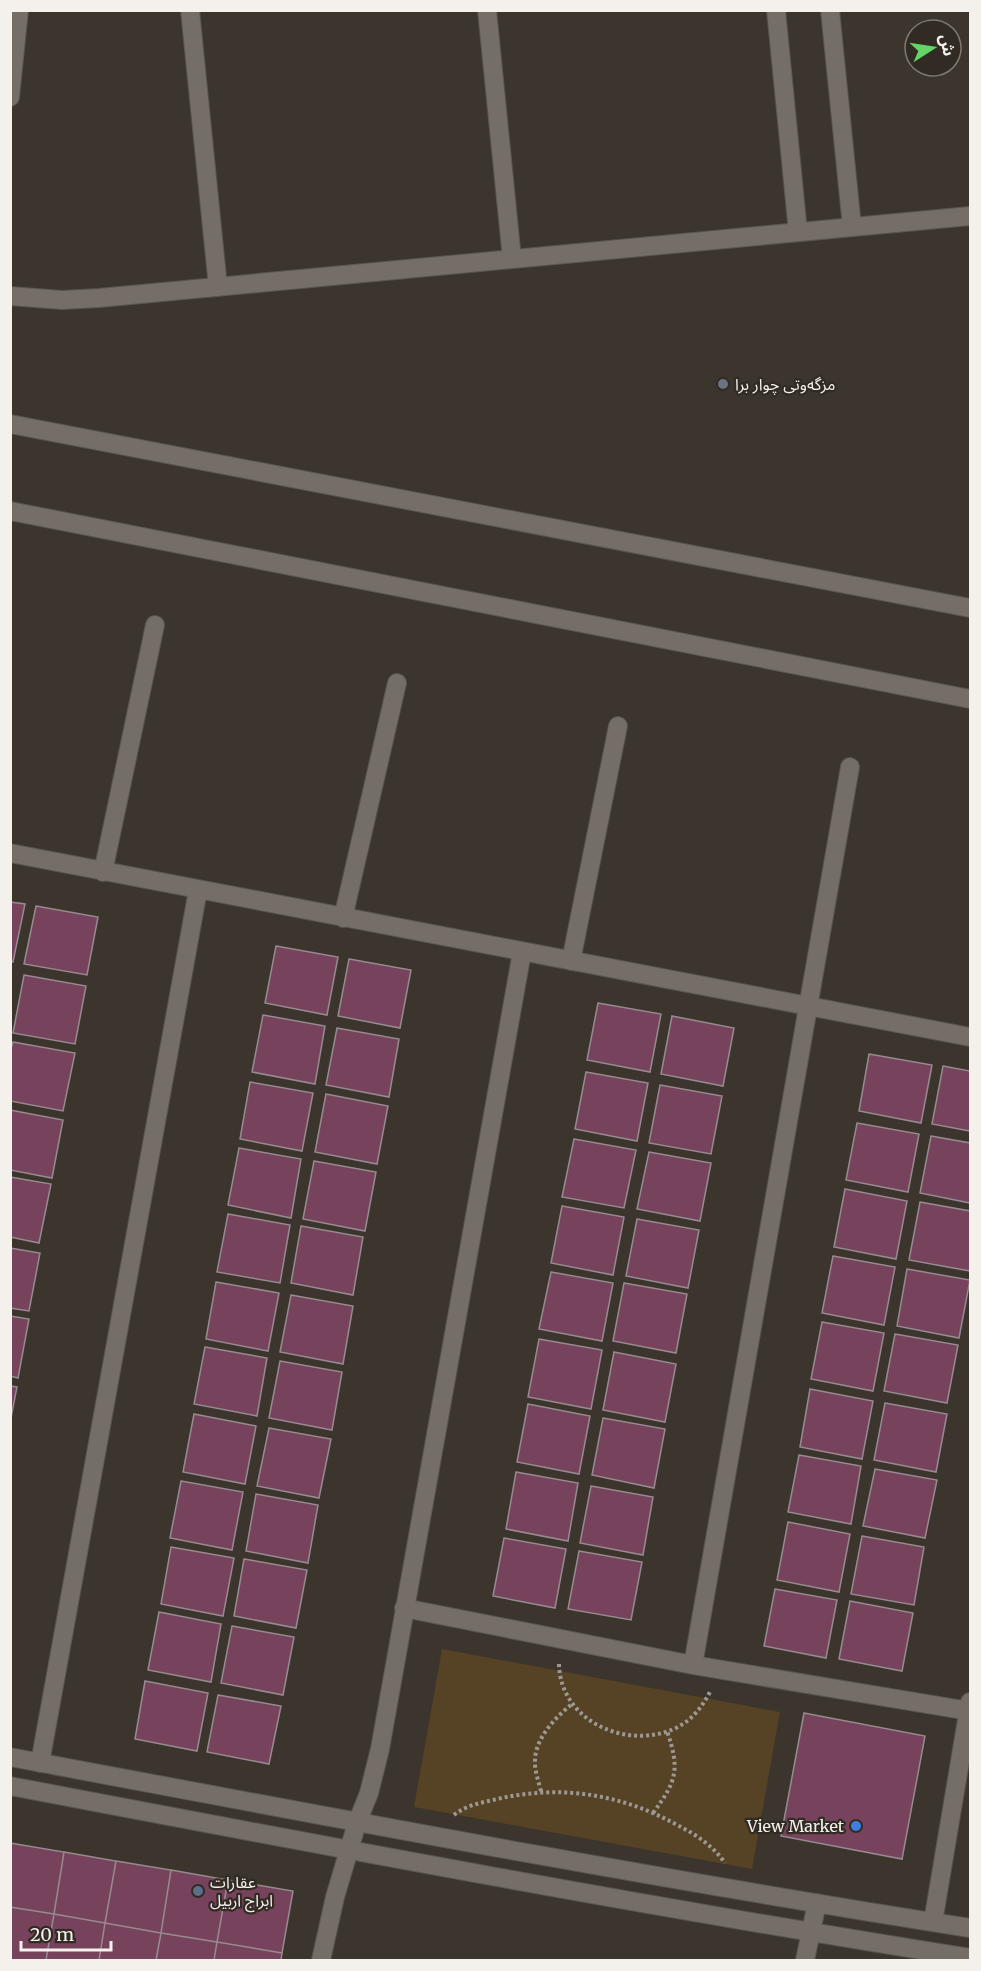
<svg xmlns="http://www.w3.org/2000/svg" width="981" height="1971" font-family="Merriweather,'Noto Sans Arabic',serif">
  <rect width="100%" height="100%" fill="#3b352e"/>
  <path fill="#564224" d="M 442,1649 L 780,1712 L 752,1869 L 414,1807 Z"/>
  <path fill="#77425c" stroke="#968b8f" stroke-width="1.5" d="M 10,902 L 25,904 L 13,962 L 10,962 Z
    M 36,906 L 98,917 L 87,975 L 24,964 Z
    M 276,946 L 338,957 L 327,1015 L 265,1003 Z
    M 349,959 L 411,970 L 400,1028 L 338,1016 Z
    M 24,975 L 86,986 L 75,1044 L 13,1033 Z
    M 598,1003 L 661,1014 L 650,1072 L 587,1060 Z
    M 263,1015 L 325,1026 L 315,1084 L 252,1072 Z
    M 672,1016 L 734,1028 L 723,1086 L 661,1074 Z
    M 337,1028 L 399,1039 L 389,1097 L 326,1085 Z
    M 13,1042 L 75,1053 L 63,1111 L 10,1101 L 10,1052 Z
    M 869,1054 L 932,1065 L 921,1123 L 859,1111 Z
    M 943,1066 L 970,1071 L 970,1131 L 932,1124 Z
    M 586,1072 L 648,1083 L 637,1141 L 575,1129 Z
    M 250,1082 L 313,1093 L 302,1151 L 240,1139 Z
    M 660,1085 L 722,1096 L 711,1154 L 649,1143 Z
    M 326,1094 L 388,1106 L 377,1164 L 315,1152 Z
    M 10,1110 L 63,1120 L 52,1178 L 10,1170 Z
    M 857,1123 L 919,1134 L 908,1192 L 846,1180 Z
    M 931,1136 L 970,1143 L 970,1203 L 920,1193 Z
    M 574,1139 L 636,1150 L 624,1208 L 562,1197 Z
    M 239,1148 L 301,1159 L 291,1218 L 228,1205 Z
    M 649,1152 L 711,1163 L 700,1221 L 637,1209 Z
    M 314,1161 L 376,1172 L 365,1231 L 303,1219 Z
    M 10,1177 L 51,1184 L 39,1243 L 10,1237 Z
    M 845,1189 L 907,1201 L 896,1259 L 834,1247 Z
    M 920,1202 L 970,1211 L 970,1271 L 909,1260 Z
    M 562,1206 L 624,1217 L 613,1275 L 551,1263 Z
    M 228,1214 L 290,1225 L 280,1283 L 217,1272 Z
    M 637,1219 L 699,1230 L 688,1288 L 626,1276 Z
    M 301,1226 L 363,1237 L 353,1295 L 291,1283 Z
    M 10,1248 L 40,1253 L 29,1311 L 10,1308 Z
    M 833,1256 L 895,1267 L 884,1325 L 822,1313 Z
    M 907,1269 L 970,1280 L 959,1338 L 897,1326 Z
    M 551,1272 L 613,1283 L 602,1341 L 539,1329 Z
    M 216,1282 L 279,1293 L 268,1351 L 206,1339 Z
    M 624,1283 L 687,1294 L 676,1353 L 613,1341 Z
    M 291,1295 L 353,1306 L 343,1364 L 280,1352 Z
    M 10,1316 L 29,1319 L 18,1378 L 10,1376 Z
    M 822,1322 L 884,1333 L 873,1391 L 811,1379 Z
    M 895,1334 L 958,1345 L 947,1403 L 884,1391 Z
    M 539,1339 L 602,1350 L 591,1409 L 528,1397 Z
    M 205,1347 L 267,1358 L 257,1416 L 194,1404 Z
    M 614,1352 L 676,1364 L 665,1422 L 603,1410 Z
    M 280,1361 L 342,1372 L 332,1430 L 269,1418 Z
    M 10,1386 L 17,1387 L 10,1423 Z
    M 810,1389 L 873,1401 L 862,1459 L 800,1447 Z
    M 885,1403 L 947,1414 L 936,1472 L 874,1460 Z
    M 528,1404 L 590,1416 L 579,1474 L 517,1462 Z
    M 194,1414 L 256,1426 L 245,1484 L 183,1472 Z
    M 603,1418 L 665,1429 L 654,1488 L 592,1475 Z
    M 269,1428 L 331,1439 L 319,1498 L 257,1486 Z
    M 799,1455 L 861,1466 L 851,1524 L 788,1512 Z
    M 875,1469 L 937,1480 L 925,1538 L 863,1526 Z
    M 516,1472 L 578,1483 L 568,1541 L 506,1529 Z
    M 181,1481 L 243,1492 L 232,1550 L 170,1538 Z
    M 591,1486 L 653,1497 L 643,1555 L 580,1543 Z
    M 256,1494 L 318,1505 L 308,1563 L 246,1551 Z
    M 788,1522 L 850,1534 L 839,1592 L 777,1580 Z
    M 862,1536 L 924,1547 L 914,1605 L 851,1594 Z
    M 504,1538 L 566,1549 L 555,1608 L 493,1596 Z
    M 171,1547 L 234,1558 L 223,1616 L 161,1604 Z
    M 579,1551 L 642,1562 L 631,1620 L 568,1609 Z
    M 244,1559 L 307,1570 L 296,1628 L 234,1616 Z
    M 775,1589 L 837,1600 L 826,1658 L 764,1646 Z
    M 850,1601 L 913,1613 L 902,1671 L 839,1659 Z
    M 159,1612 L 221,1624 L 211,1682 L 148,1670 Z
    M 232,1626 L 294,1637 L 283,1695 L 221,1683 Z
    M 145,1681 L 208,1693 L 197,1751 L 135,1739 Z
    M 218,1695 L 281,1706 L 269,1764 L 207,1752 Z
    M 804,1713 L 925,1736 L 902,1859 L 781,1836 Z
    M 10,1843 L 64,1852 L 54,1914 L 10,1907 Z
    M 64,1852 L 116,1861 L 105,1923 L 54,1914 Z
    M 116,1861 L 171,1870 L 161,1933 L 105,1923 Z
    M 171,1870 L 228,1880 L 217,1942 L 161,1933 Z
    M 228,1880 L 293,1891 L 282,1953 L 217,1942 Z
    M 10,1907 L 54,1914 L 46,1960 L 10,1960 Z
    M 54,1914 L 105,1923 L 99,1960 L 46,1960 Z
    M 105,1923 L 161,1933 L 156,1960 L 99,1960 Z
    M 161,1933 L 217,1942 L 214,1960 L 156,1960 Z
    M 217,1942 L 282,1953 L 281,1960 L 214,1960 Z"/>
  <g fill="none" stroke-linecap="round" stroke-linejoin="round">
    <defs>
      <path id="minor" d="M 190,10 L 218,287
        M 487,10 L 512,259
        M 776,10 L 798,232
        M 830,10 L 852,227
        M 10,97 L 19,10
        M 10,296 L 62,300 L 99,298 L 970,216
        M 10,424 L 970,608
        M 10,511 L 970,699
        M 10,853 L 970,1037
        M 103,872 L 155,625
        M 343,918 L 397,683
        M 571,961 L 618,726
        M 404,1608 L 693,1665 L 969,1711
        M 693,1665 L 850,767
        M 10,1757 C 330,1817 649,1878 970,1928
        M 40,1763 L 198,890
        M 10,1786 C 330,1847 649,1907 970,1958
        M 933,1922 L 970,1702
        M 321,1960 L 335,1897 L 357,1823 L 369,1793 L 380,1749 L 522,952
        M 805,1960 L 817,1903"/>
    </defs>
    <use href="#minor" stroke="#59544e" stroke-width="20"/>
    <path stroke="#9d9893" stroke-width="4" stroke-dasharray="3 3" stroke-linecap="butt" d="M 559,1664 C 560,1721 627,1751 676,1728 C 692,1720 702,1707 710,1692
      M 541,1791 C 539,1783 535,1772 535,1763 C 534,1739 555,1718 572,1704
      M 653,1813 C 677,1781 680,1769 667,1731
      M 454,1815 C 465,1806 479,1803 493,1800 C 558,1784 620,1793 679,1826 C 697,1835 714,1847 725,1863"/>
    <use href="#minor" stroke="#746e66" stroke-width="18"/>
  </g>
  <circle fill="#6b7280" stroke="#312b24" stroke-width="2" cx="723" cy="384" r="6"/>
  <circle fill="#3f7fe0" stroke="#312b24" stroke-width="2" cx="856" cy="1826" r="6"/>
  <circle fill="#5c6f8a" stroke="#312b24" stroke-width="2" cx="198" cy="1891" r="6"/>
  <g text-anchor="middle" stroke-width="4.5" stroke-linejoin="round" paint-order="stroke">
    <g font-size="16" fill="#f4f0ec" stroke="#312b24" text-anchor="start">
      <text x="735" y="390">مزگەوتی چوار برا</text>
      <text x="844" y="1832" text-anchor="end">View Market</text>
      <text x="210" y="1888">عقارات<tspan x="210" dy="18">ابراج اربیل</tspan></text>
    </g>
  </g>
  <rect width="981" height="1971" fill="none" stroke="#f4f0ec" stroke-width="24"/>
  <g transform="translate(933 48) rotate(78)"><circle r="28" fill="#312b24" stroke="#7f7a74" stroke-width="1.5"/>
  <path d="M0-4.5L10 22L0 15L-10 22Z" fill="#65d467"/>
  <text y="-9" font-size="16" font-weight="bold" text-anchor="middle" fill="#f4f0ec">ش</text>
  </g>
  <path d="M21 1941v9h90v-9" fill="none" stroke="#f4f0ec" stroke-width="3"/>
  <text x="30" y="1941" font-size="18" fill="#f4f0ec" stroke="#312b24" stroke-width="4.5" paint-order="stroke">20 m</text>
</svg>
